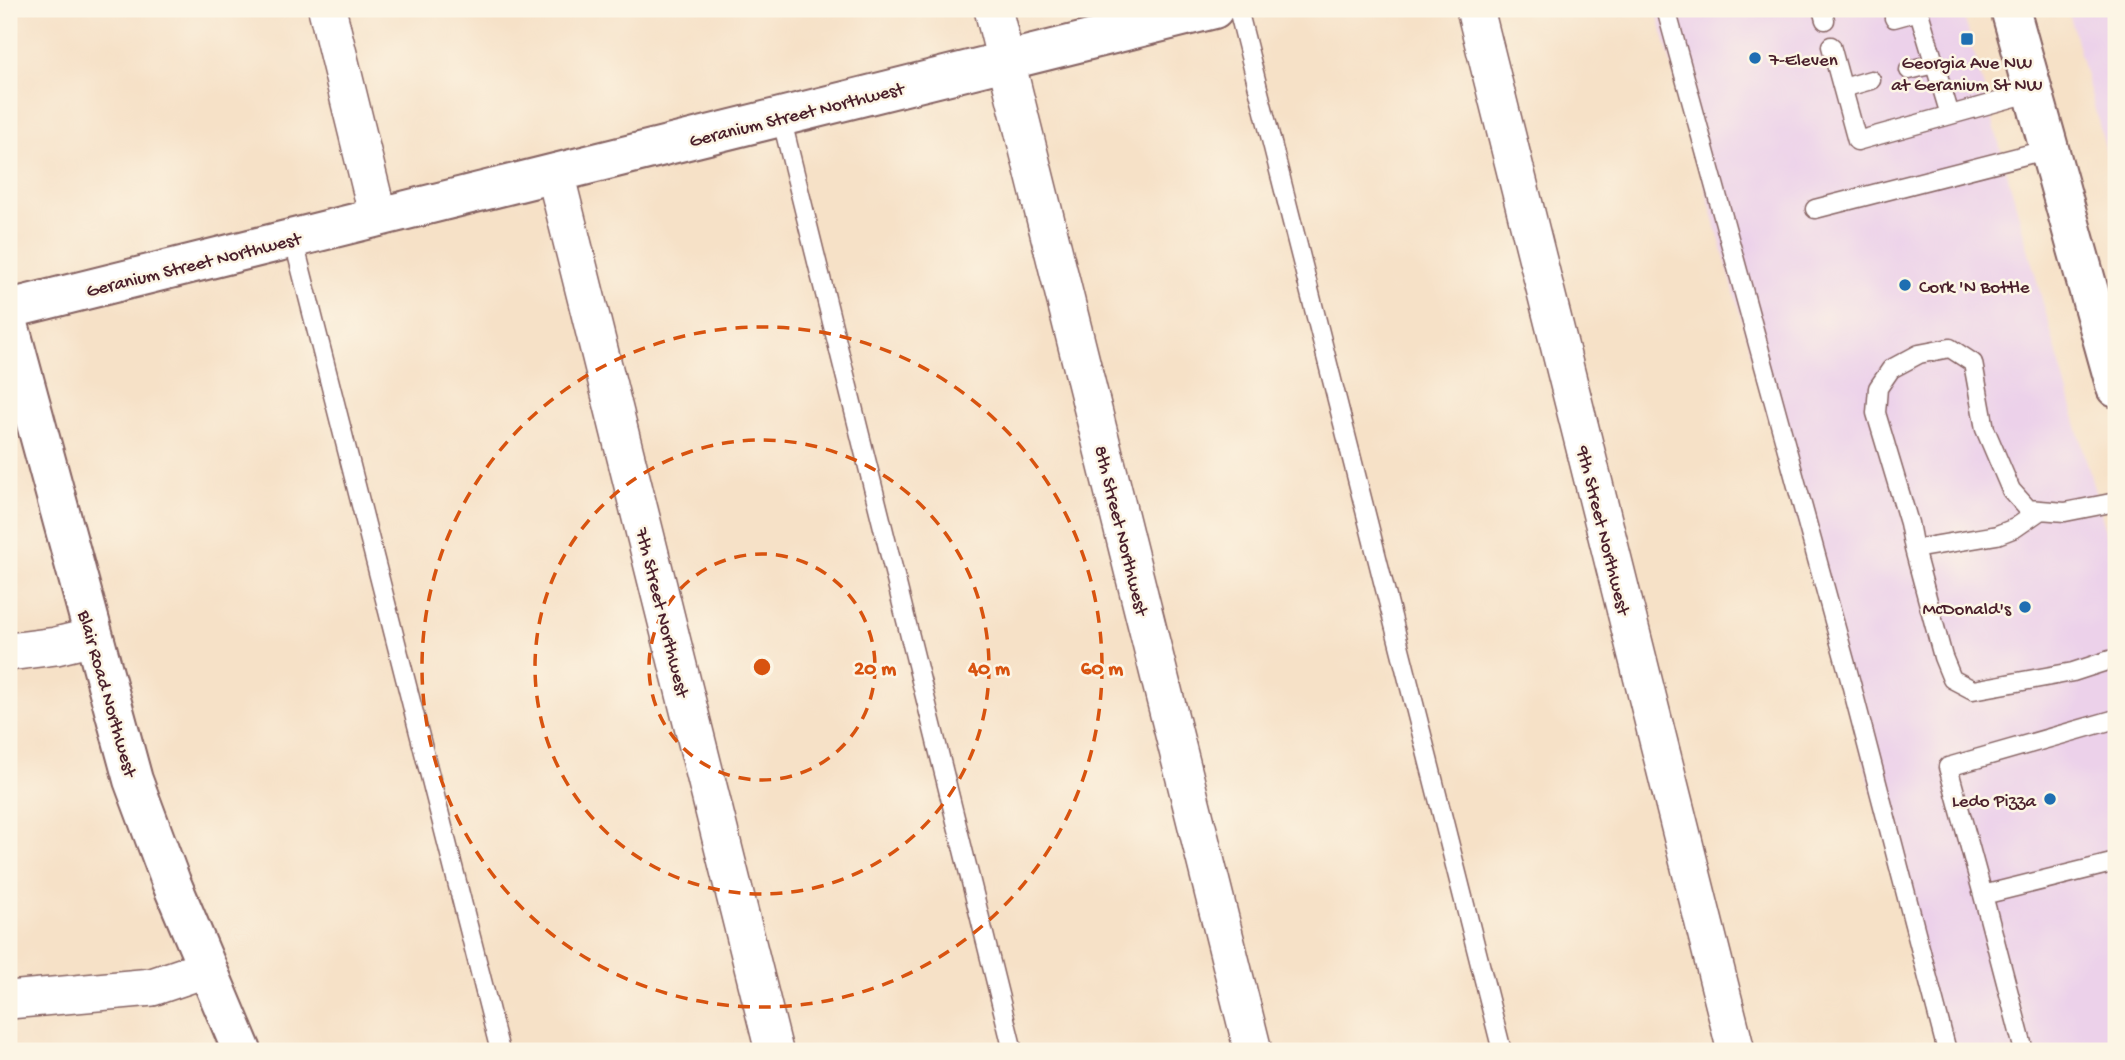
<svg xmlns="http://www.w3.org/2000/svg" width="2125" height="1060" font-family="'Gochi Hand',sans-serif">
  <rect width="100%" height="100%" fill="#fcf5e5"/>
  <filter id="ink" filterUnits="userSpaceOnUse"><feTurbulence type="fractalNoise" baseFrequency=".0143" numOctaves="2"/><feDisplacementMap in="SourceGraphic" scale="14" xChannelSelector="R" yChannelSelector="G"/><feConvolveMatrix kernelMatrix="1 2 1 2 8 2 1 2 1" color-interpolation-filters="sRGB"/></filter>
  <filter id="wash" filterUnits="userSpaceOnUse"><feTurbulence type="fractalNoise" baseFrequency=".00686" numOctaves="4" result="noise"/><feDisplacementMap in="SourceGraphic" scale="28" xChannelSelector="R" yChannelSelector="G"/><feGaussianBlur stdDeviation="1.57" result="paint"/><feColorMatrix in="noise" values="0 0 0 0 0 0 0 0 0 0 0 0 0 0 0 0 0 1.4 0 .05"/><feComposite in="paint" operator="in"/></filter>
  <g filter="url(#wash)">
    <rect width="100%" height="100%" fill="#f6e1c7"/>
    <path fill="#ecd1ea" d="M 1656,9 L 1962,9 L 2116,568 L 2116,1051 L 1944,1051 Z
      M 2068,9 L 2116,9 L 2116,188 Z"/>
  </g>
  <g filter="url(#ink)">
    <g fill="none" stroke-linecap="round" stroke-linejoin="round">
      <defs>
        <path id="service" d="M 1238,9 L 1502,1051
          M 1666,9 L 1848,672 L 1947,1051
          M 1822,9 L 1825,20
          M 1918,9 L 1950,115
          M 1894,18 L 1919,11
          M 1831,46 L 1857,141 L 2033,92
          M 1909,70 L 1934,64
          M 1843,88 L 1871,80
          M 781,117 L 1013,1051
          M 1815,209 L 2049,149
          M 293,238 L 500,1051
          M 2116,502 L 2065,512 L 2028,509 L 2011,490 L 1985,429 L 1973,363 L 1950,348 L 1919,354 L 1891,369 L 1878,388 L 1876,413 L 1909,523 L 1914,549 L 1943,657 L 1952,679 L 1973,690 L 2073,672 L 2116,658
          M 1914,549 L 1997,535 L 2015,528 L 2038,512
          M 1983,895 L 1948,767 L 2116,719
          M 2024,1051 L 1983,895 L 2116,862"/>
        <path id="minor" d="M 327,9 L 378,217
          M 993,9 L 1253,1051
          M 1475,9 L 1736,1051
          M 555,173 L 774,1051
          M 9,652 L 56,646 L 93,637
          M 9,1000 L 152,987 L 208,968"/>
        <path id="tertiary" d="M 9,309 L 1214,9"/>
        <path id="secondary" d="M 9,324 L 133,780 L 171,882 L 242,1051"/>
        <path id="trunk" d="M 2010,9 L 2116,388"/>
      </defs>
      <use href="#service" stroke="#866362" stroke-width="21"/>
      <use href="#minor" stroke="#866362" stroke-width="40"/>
      <use href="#tertiary" stroke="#866362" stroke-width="42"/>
      <use href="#secondary" stroke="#866362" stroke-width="42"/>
      <use href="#trunk" stroke="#866362" stroke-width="42"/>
      <use href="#service" stroke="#fff" stroke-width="18"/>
      <use href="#minor" stroke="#fff" stroke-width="37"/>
      <use href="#tertiary" stroke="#fff" stroke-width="38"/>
      <use href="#secondary" stroke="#fff" stroke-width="38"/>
      <use href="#trunk" stroke="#fff" stroke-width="38"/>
    </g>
  </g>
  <g fill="none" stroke="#d8530f" stroke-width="3.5" stroke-dasharray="12 9">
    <circle cx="762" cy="667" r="113"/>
    <circle cx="762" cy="667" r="227"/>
    <circle cx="762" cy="667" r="340"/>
  </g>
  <g fill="#1f6fb2" stroke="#fcf5e5" stroke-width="2.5">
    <rect x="1960" y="32" width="14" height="14" rx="3.5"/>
    <circle cx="1755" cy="58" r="7"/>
    <circle cx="1905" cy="285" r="7"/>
    <circle cx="2025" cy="607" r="7"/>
    <circle cx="2050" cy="799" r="7"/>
  </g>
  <g text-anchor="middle" stroke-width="5" stroke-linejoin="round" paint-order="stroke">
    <g font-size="19" fill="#4a1f2b" stroke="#fcf5e5" text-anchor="start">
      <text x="1769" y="65">7-Eleven</text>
      <text x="1967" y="68" text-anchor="middle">Georgia Ave NW<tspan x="1967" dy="22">at Geranium St NW</tspan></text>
      <text x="1919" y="292">Cork 'N Bottle</text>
      <text x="2011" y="614" text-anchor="end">McDonald's</text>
      <text x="2036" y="806" text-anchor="end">Ledo Pizza</text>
    </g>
    <g font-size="19" fill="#4a1f2b" stroke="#fcf5e5">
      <text transform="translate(796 113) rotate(-14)" y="7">Geranium Street Northwest</text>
      <text transform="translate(193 263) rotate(-14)" y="7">Geranium Street Northwest</text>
      <text transform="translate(1123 530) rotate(76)" y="7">8th Street Northwest</text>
      <text transform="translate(1605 530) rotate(76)" y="7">9th Street Northwest</text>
      <text transform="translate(664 612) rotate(76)" y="7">7th Street Northwest</text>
      <text transform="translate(109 693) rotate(74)" y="7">Blair Road Northwest</text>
    </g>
  </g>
  <circle cx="762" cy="667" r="10" fill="#d8530f" stroke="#fcf5e5" stroke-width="3.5"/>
  <g font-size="21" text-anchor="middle" font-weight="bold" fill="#d8530f" stroke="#fcf5e5" stroke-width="5" stroke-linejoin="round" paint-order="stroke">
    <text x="875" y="674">20 m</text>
    <text x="989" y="674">40 m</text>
    <text x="1102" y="674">60 m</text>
  </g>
  <rect width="2125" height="1060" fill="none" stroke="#fcf5e5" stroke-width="35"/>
</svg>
